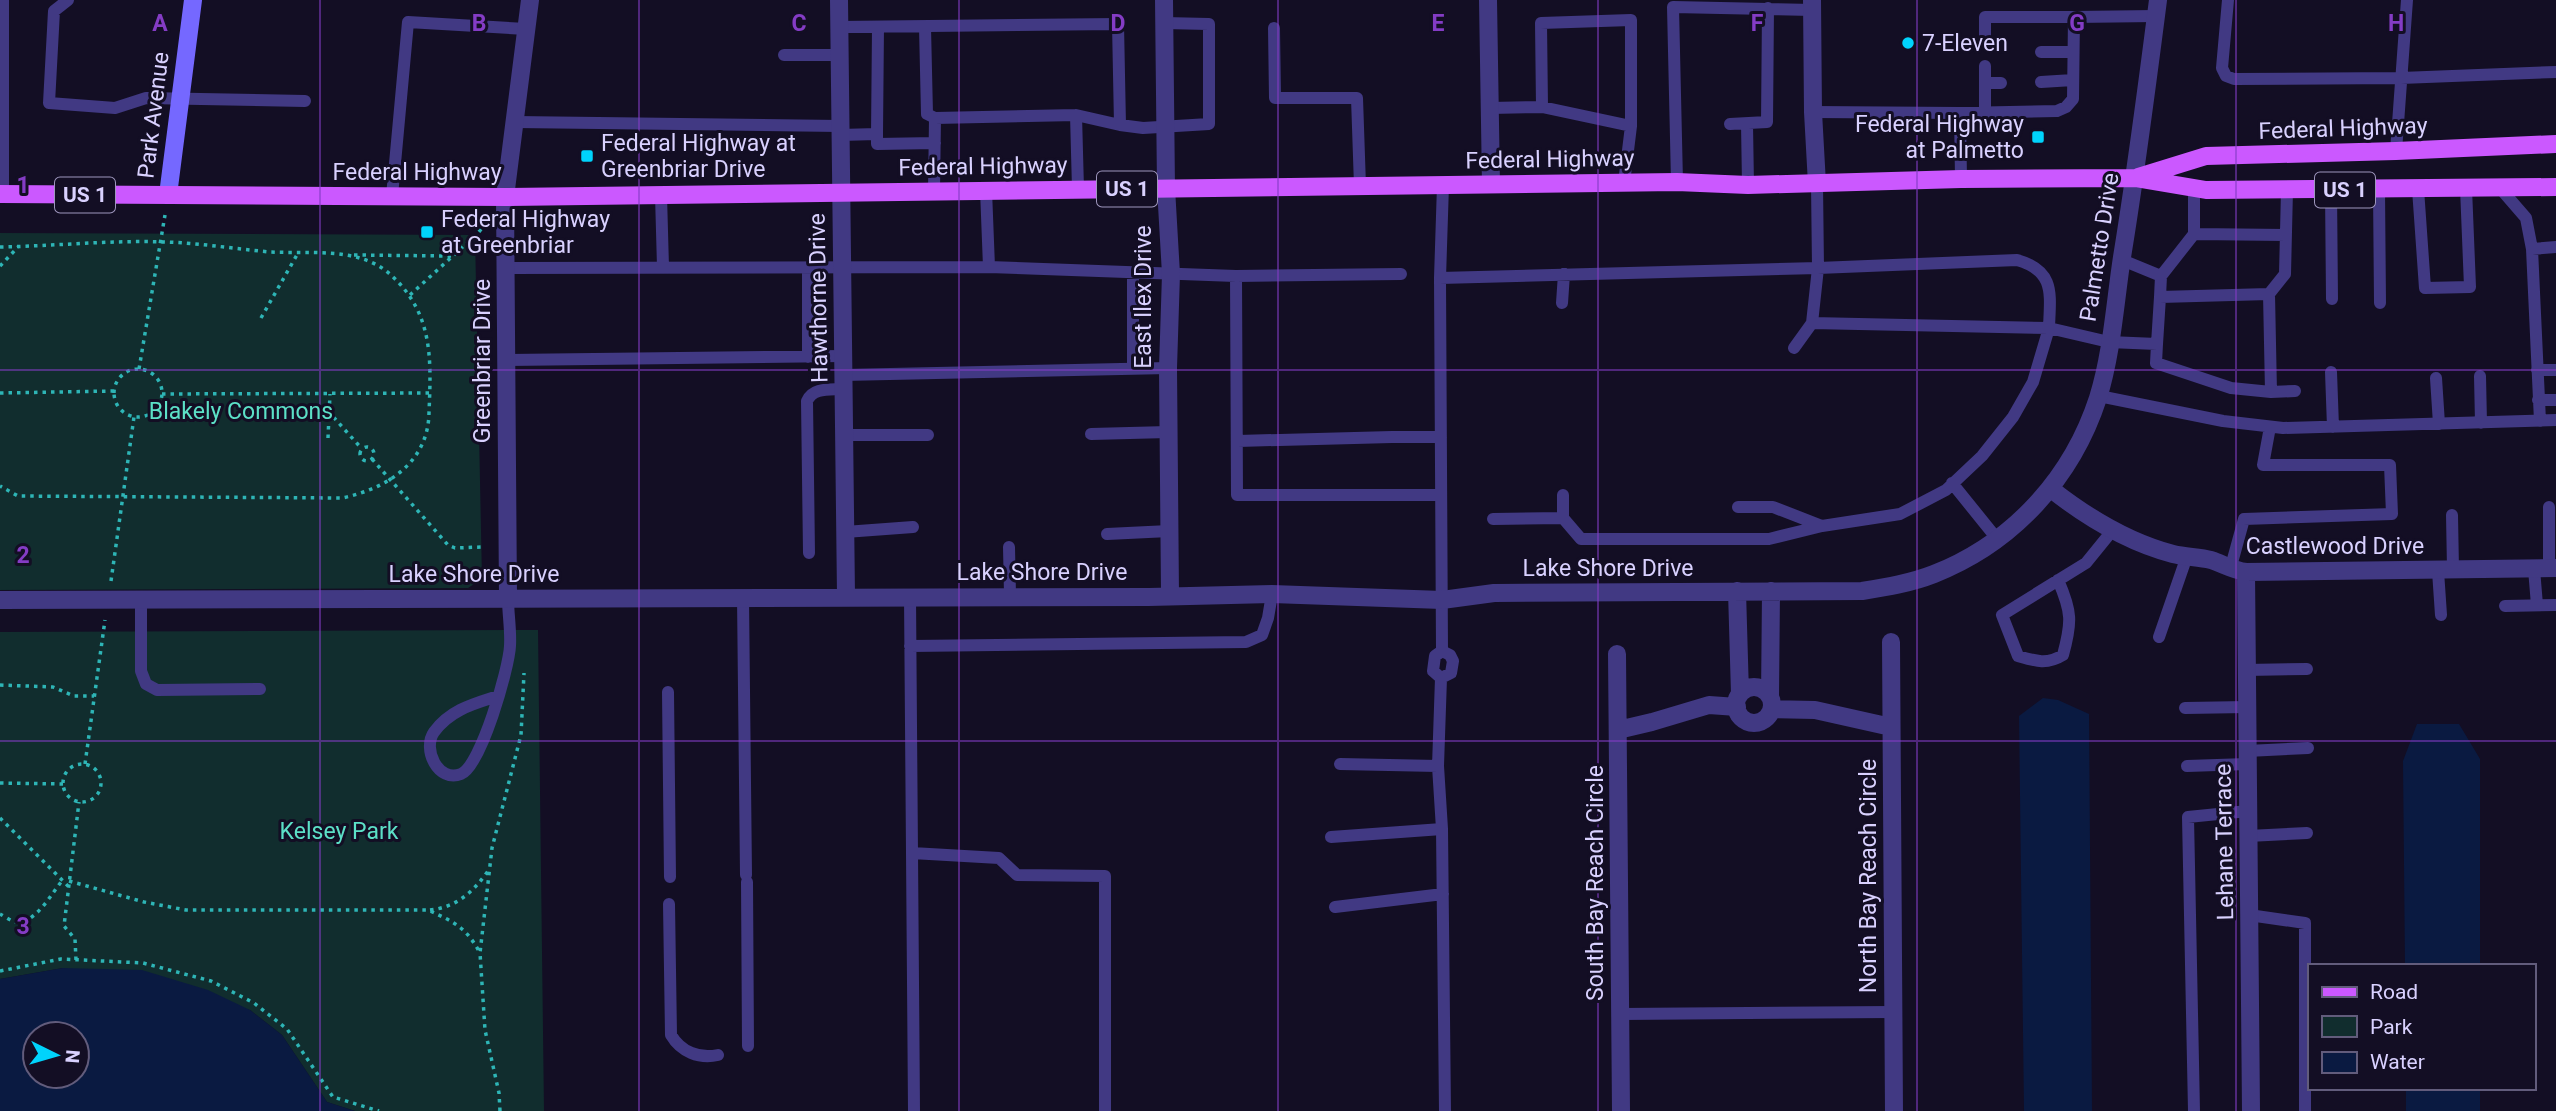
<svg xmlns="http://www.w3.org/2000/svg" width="2556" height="1111" font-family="Roboto,sans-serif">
  <rect width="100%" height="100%" fill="#130e24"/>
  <path fill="#112d2e" d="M 0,233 L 475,235 L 482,579 L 468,588 L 0,590 Z
    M 538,630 L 544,1111 L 355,1111 L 327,1102 L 282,1035 L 250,1010 L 63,968 L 0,979 L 0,632 Z"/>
  <path fill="#0a1a41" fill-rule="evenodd" d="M 2043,698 L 2058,700 L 2089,714 L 2092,1111 L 2024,1111 L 2019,716 Z
    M 2417,724 L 2459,724 L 2480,759 L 2480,966 L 2405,966 L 2403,761 Z
    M 63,968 L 142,970 L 208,990 L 250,1010 L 282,1035 L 327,1102 L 355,1111 L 0,1111 L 0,979 ZM 77,1034 L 77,1076 L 35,1076 L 35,1034 Z
    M 2406,1088 L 2480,1088 L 2480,1111 L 2406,1111 Z"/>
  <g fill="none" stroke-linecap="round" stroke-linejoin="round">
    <path stroke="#2eb5b6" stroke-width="3.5" stroke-dasharray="3.5 5" stroke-linecap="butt" d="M 0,247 C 55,246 110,240 165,242 C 200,243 235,249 270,252 C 310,254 361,246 392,276 C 434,315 431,361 429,413 C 428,464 385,489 342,498 L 18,496 L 0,486
      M 354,255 L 451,256
      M 0,266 L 19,246
      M 410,295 L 478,233 L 485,224
      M 261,318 L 298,253
      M 139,369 L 165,215
      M114 393a24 24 0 1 1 48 0a24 24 0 1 1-48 0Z
      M 0,393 L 115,391
      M 162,394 L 430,393
      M 328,411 L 362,449
      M 328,438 L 330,394
      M360 454a7 7 0 1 1 14 0a7 7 0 1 1-14 0Z
      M 372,459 L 448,545 L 455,548 L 481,547
      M 111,581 L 134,417
      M 0,685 L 53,687 L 74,696 L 94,696
      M63 783a19 19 0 1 1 38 0a19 19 0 1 1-38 0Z
      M 85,764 L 105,620
      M 0,783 L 63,784
      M 0,818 L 68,886
      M 69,881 L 144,902 L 186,910 L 428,910 C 454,922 466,927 480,953
      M 430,910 C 457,907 473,892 488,871
      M 0,914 C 4,916 11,921 15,922 C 35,925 51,894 62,881
      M 76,960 L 75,939 L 64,926 L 79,802
      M 0,971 L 61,959 L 143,963 L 211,981 L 254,1003 L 287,1029 L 333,1097 L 379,1111
      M 500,1111 L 499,1093 L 485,1030 L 480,953 L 492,848 L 521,735 L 524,673"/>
    <path stroke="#413983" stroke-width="12" d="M 3,0 L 3,194
      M 68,0 L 54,11 L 49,103 L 115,108 L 146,98 L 305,101
      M 2228,0 L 2222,68 L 2226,76 L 2234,79 L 2401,78 L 2556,72
      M 839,27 L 1118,24 L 1120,125 L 1143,128 L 1209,124 L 1209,24 L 1164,23
      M 925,27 L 927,114 L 935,118 L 1076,115 L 1120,125
      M 1274,28 L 1275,98 L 1357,98 L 1360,186
      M 1985,41 L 1985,17 L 2074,17
      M 2041,52 L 2073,52
      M 784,55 L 839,55
      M 2041,82 L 2073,80
      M 1985,83 L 2001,83
      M 1542,107 L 1541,23 L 1631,20 L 1631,126
      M 1490,108 L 1542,107 L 1631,126 L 1624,183
      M 1813,112 L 1960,113 L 1961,179
      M 1960,113 L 2057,111 L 2066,107 L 2073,99 L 2074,17 L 2156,16
      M 1985,113 L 1985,66
      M 1076,115 L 1078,189
      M 515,122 L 840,126
      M 1730,124 L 1767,122 L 1768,8
      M 1747,124 L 1748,185
      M 877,134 L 877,144 L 935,143
      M 840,135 L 877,134 L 878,27
      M 2396,151 L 2407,0
      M 1677,182 L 1673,7 L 1812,10
      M 2500,188 L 2526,218 L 2532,249 L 2540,421
      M 2418,189 L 2425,288 L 2470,287 L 2466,188
      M 986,190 L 989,267
      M 2331,190 L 2332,299
      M 2379,190 L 2380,303
      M 934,191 L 935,118
      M 661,195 L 663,267
      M 392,196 L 408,22 L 526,29
      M 2194,234 L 2194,188
      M 2532,249 L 2556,247
      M 2122,260 L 2161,276 L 2160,297 L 2269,294
      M 808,267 L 808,357
      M 506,268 L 989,267 L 1236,276 L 1401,274
      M 1133,273 L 1133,369
      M 1236,276 L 1237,495 L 1441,495
      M 2161,276 L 2194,234 L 2286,235
      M 1440,278 L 1818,268 L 2017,260 C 2056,271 2050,295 2049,328 L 2109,342 L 2157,344 L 2156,363 L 2231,388 L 2271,392 L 2269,294 L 2285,274 L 2287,190
      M 1562,303 L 1564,274
      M 2157,344 L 2160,297
      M 1794,348 L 1812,323
      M 506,360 L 843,356
      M 2537,370 L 2556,370
      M 2331,372 L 2333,427
      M 843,375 L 1168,368
      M 2480,376 L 2481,423
      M 2436,378 L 2439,424
      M 2271,392 L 2295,391
      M 2099,396 L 2223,421 L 2283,428 L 2556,420
      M 2538,400 L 2556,400
      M 1091,434 L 1168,432
      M 844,435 L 928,435
      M 1238,441 L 1392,437 L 1441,437
      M 1952,483 L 1998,540
      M 1738,507 L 1773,507 L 1822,526
      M 2549,507 L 2549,568
      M 2452,515 L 2453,569
      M 1563,518 L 1563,495
      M 1493,519 L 1563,518 L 1581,539 L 1769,539 L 1822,526 L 1900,514 L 1946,490 L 1982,456 L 2013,417 L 2033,382 L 2049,328 L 1812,323 L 1818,268 L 1817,184
      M 845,532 L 913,527
      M 1107,534 L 1169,531
      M 1009,547 L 1010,595
      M 809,553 L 807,401 C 813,387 830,390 843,389
      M 2534,569 L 2537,605
      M 2230,570 L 2244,519 L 2392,514 L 2390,465 L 2263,465 L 2270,427
      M 2438,571 L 2441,615
      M 2058,580 C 2072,612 2072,622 2063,655 C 2047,665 2035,661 2018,656 L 2002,615 L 2086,563 L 2112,531
      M 910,596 L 914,1111
      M 743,597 L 746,875
      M 141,600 L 141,671 L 146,684 L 157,690 L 260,689
      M 2505,606 L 2555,605
      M 2159,637 L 2187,556
      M 910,646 L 1246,642 L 1262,635 L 1268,618 L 1272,594
      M 1442,651 L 1440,278 L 1443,185
      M 2246,670 L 2307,669
      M 1441,678 L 1438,766 L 1442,829 L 1445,1111
      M 1441,678 L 1451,673 L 1453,661 L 1450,655 L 1442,651
      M 1441,678 L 1433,671 L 1435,656 L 1442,651
      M 668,692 L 670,877
      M 498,696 C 473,704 450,710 434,732 C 422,749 438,783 461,774 C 481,766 509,668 510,646 C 511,630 508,614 508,598
      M 2185,708 L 2247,707
      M 2247,751 L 2308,748
      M 1340,764 L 1438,766
      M 2187,766 L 2247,764
      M 2248,836 L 2307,833
      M 1331,837 L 1442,829
      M 912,853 L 999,858 L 1017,875 L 1105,876 L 1105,1111
      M 747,882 L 748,1046
      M 669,904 L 671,1035 C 681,1052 699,1059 718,1055
      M 1335,907 L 1443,894
      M 2249,915 L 2305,923 L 2305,1111
      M 1620,1014 L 1893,1012
      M 2194,1111 L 2188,817 L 2248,811"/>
    <path stroke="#413983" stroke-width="18" d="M 839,0 L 846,596
      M 1164,0 L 1166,188 L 1171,274 L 1168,368 L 1170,595
      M 1488,0 L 1491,184
      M 1812,0 L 1813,112 L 1817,184
      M 2051,489 C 2088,518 2127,542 2173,554 C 2185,557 2199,557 2211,560 C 2223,564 2233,570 2246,572 L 2556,568
      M 2246,572 L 2251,1111
      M 1737,591 L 1740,694
      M 508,598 L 505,197 L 530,0
      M 0,600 L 1149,597 L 1272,594 L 1442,600 L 1494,593 L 1862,591 C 1887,587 1911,583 1934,574 C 2013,543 2072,478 2098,398 C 2112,353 2115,303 2122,257 C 2136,172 2147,86 2158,0
      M 1891,642 L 1894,1111
      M 1617,654 L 1621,1111
      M1736 705a18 18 0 1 1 36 0a18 18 0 1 1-36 0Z
      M 1770,697 L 1771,591
      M 1772,709 L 1815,710 L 1891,727
      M 1618,730 L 1652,722 L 1709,705 L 1737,707"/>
    <path stroke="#7568ff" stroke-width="18" d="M 168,195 L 193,0"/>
    <path stroke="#cb58ff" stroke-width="18" d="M 2138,177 L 2206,156 L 2396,151 L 2556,144
      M 0,194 L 505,197 L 1677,182 L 1748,185 L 1961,179 L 2135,178 L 2206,190 L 2556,187"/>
  </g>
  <path fill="none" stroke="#843cc5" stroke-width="2" stroke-opacity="0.55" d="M 320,0 L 320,1111M 639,0 L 639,1111M 959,0 L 959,1111M 1278,0 L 1278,1111M 1598,0 L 1598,1111M 1917,0 L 1917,1111M 2236,0 L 2236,1111M 0,370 L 2556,370M 0,741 L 2556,741"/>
  <g fill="#00d3fc" stroke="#130e24" stroke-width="2.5">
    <circle cx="1908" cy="43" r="7"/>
    <rect x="2031" y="130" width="14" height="14" rx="3.5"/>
    <rect x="580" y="149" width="14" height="14" rx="3.5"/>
    <rect x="420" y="225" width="14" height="14" rx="3.5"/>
  </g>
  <g text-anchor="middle" stroke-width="6" stroke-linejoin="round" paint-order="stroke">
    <g fill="#130e24" stroke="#9e96bd" stroke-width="2">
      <rect x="1097" y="171.5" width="60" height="35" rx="5"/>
      <rect x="2315" y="172.5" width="60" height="35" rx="5"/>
      <rect x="55" y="177.5" width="60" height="35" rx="5"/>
    </g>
    <g font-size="21" font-weight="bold" fill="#d9d1ff">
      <text x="1127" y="196">US 1</text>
      <text x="2345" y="197">US 1</text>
      <text x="85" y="202">US 1</text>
    </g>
    <g font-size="23" fill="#d9d1ff" stroke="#130e24" text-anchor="start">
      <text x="1922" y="51">7-Eleven</text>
      <text x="2024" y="132" text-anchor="end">Federal Highway<tspan x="2024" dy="26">at Palmetto</tspan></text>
      <text x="601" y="151">Federal Highway at<tspan x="601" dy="26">Greenbriar Drive</tspan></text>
      <text x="441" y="227">Federal Highway<tspan x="441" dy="26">at Greenbriar</tspan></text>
    </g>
    <g font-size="23" fill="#d9d1ff" stroke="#130e24">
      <text transform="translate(153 115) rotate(-83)" y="8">Park Avenue</text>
      <text transform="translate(2343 128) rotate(-2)" y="8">Federal Highway</text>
      <text transform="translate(1550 159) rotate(-1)" y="8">Federal Highway</text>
      <text transform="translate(983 166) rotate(-1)" y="8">Federal Highway</text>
      <text x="417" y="180">Federal Highway</text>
      <text transform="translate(2099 247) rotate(-81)" y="8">Palmetto Drive</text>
      <text transform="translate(1143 297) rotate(-90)" y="8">East Ilex Drive</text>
      <text transform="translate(818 298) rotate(-91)" y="8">Hawthorne Drive</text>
      <text transform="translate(482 361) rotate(-90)" y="8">Greenbriar Drive</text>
      <text x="2335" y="554">Castlewood Drive</text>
      <text x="1608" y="576">Lake Shore Drive</text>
      <text x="1042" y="580">Lake Shore Drive</text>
      <text x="474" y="582">Lake Shore Drive</text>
      <text transform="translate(2224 842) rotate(-91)" y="8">Lehane Terrace</text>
      <text transform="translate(1868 876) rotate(-90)" y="8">North Bay Reach Circle</text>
      <text transform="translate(1595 883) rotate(-90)" y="8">South Bay Reach Circle</text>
    </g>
    <g font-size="23" fill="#5ce0c7" stroke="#130e24">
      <text x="241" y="419">Blakely Commons</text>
      <text x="339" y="839">Kelsey Park</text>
    </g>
  </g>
  <g font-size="23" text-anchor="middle" font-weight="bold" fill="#843cc5" stroke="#130e24" stroke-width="6" stroke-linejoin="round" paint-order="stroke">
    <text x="160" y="31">A</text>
    <text x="479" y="31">B</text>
    <text x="799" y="31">C</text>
    <text x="1118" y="31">D</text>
    <text x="1438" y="31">E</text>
    <text x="1757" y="31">F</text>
    <text x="2077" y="31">G</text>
    <text x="2396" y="31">H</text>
    <text x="23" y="193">1</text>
    <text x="23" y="563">2</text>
    <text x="23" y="934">3</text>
  </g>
  <rect x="2308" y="964" width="228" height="126" fill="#130e24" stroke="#625c7c" stroke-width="2"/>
  <rect x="2322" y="987" width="35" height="10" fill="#cb58ff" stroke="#625c7c" stroke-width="2"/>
  <text x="2370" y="999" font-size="21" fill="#d9d1ff">Road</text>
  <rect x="2322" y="1016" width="35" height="21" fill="#112d2e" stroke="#625c7c" stroke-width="2"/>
  <text x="2370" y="1034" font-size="21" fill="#d9d1ff">Park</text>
  <rect x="2322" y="1052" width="35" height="21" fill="#0a1a41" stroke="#625c7c" stroke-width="2"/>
  <text x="2370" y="1069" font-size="21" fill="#d9d1ff">Water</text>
  <g transform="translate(56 1055) rotate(95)"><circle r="33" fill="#130e24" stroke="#625c7c" stroke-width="2"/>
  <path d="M0-5L12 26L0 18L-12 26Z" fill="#00d3fc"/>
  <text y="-10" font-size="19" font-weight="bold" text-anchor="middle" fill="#d9d1ff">N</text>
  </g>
</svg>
